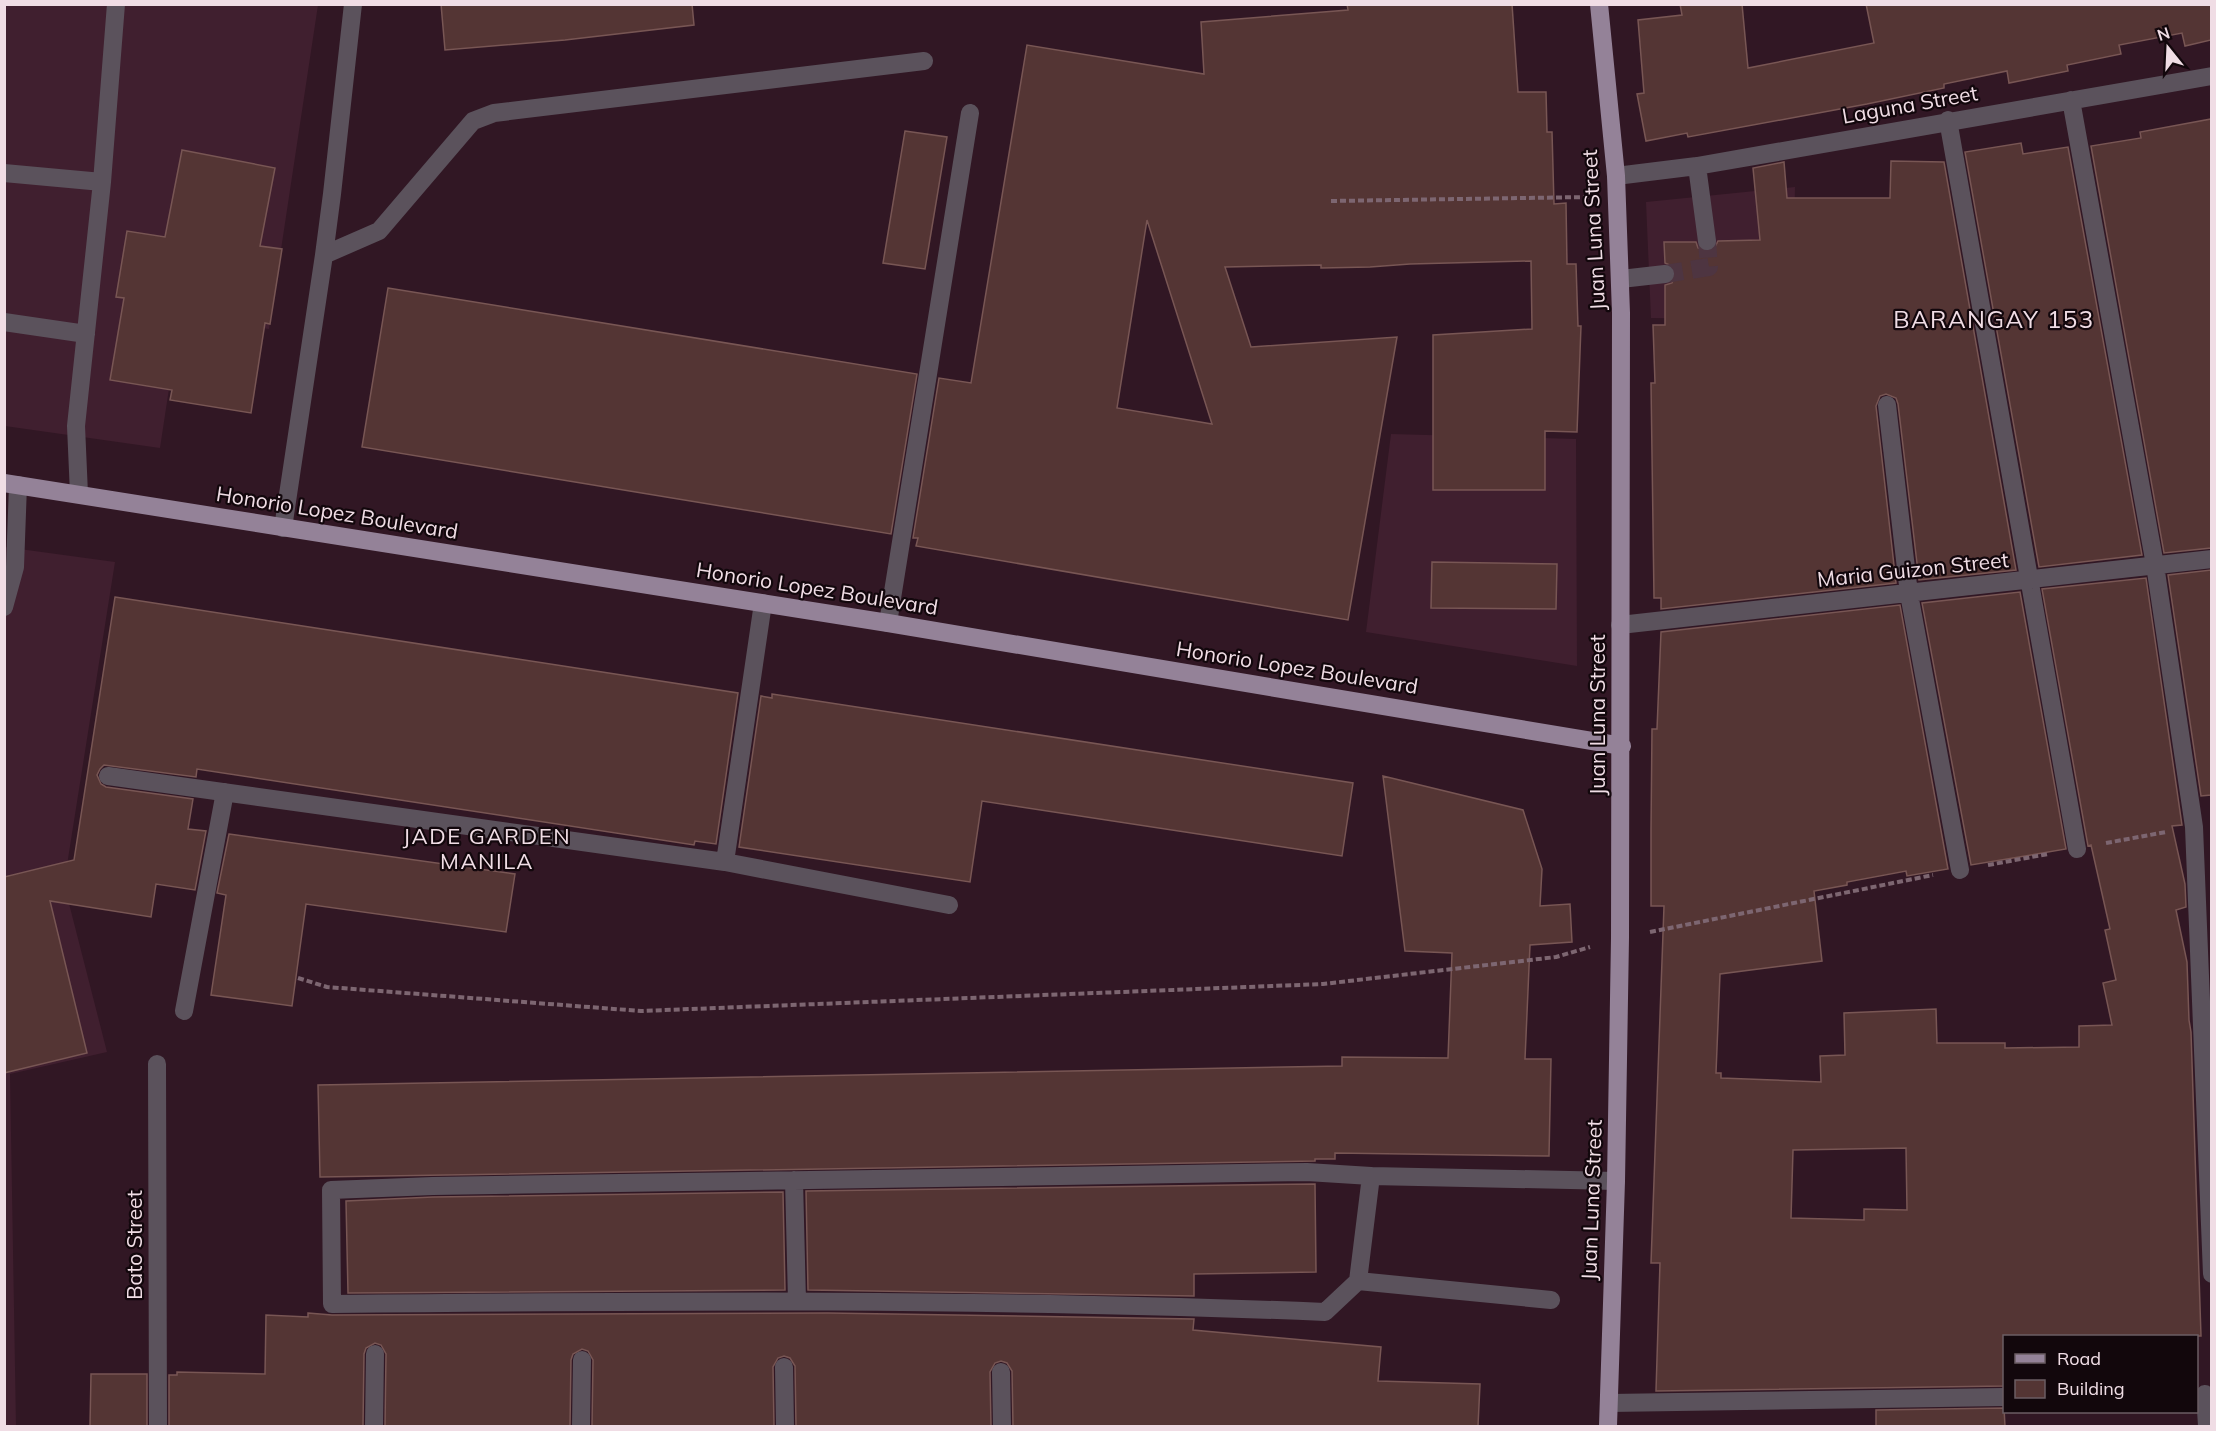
<svg xmlns="http://www.w3.org/2000/svg" width="2216" height="1431" font-family="Mulish,sans-serif">
  <rect width="100%" height="100%" fill="#311724"/>
  <path fill="#401f2f" d="M 5,5 L 318,5 L 269,329 L 180,316 L 160,448 L 5,426 Z
    M 1795,187 L 1792,320 L 1651,318 L 1646,202 Z
    M 1391,434 L 1576,439 L 1577,666 L 1366,632 Z
    M 5,547 L 115,562 L 64,884 L 107,1052 L 10,1074 L 16,1426 L 5,1426 Z"/>
  <path fill="#543534" stroke="#785654" stroke-width="1.5" fill-rule="evenodd" d="M 441,4 L 692,4 L 694,25 L 565,40 L 445,50 Z
    M 1347,4 L 1512,4 L 1518,92 L 1546,92 L 1547,132 L 1552,132 L 1554,204 L 1566,203 L 1567,264 L 1576,264 L 1578,326 L 1581,326 L 1577,432 L 1545,431 L 1545,490 L 1433,490 L 1433,335 L 1532,329 L 1531,261 L 1410,264 L 1370,267 L 1321,268 L 1321,265 L 1225,267 L 1251,347 L 1397,337 L 1348,620 L 916,546 L 918,538 L 913,538 L 939,378 L 971,383 L 1027,45 L 1204,74 L 1201,22 L 1348,10 ZM 1147,220 L 1212,424 L 1117,408 Z
    M 1680,4 L 1742,4 L 1748,68 L 1874,43 L 1866,4 L 2211,4 L 2211,40 L 2185,46 L 2182,33 L 2119,45 L 2121,54 L 2067,65 L 2068,71 L 2009,83 L 2007,71 L 1944,84 L 1944,88 L 1867,104 L 1688,137 L 1687,133 L 1646,141 L 1637,94 L 1644,93 L 1638,20 L 1682,15 Z
    M 2211,119 L 2211,548 L 2164,553 L 2091,146 L 2141,138 L 2140,132 Z
    M 905,131 L 947,137 L 925,269 L 883,263 Z
    M 2021,143 L 2023,154 L 2068,147 L 2142,555 L 2039,567 L 1965,152 Z
    M 182,150 L 275,168 L 260,246 L 282,249 L 270,324 L 265,323 L 251,413 L 170,400 L 172,390 L 110,380 L 124,298 L 116,297 L 127,231 L 165,237 Z
    M 1891,161 L 1944,162 L 2016,570 L 1919,580 L 1898,404 L 1896,398 L 1886,394 L 1880,396 L 1876,406 L 1896,583 L 1661,609 L 1661,598 L 1654,598 L 1651,383 L 1655,383 L 1653,325 L 1665,325 L 1665,285 L 1672,283 L 1676,273 L 1674,267 L 1665,263 L 1664,242 L 1696,242 L 1698,248 L 1708,252 L 1714,249 L 1718,241 L 1760,240 L 1753,168 L 1784,162 L 1787,198 L 1890,198 Z
    M 388,288 L 917,374 L 891,534 L 362,447 Z
    M 1432,562 L 1557,564 L 1556,609 L 1431,608 Z
    M 2211,570 L 2211,795 L 2201,796 L 2168,575 Z
    M 2146,578 L 2182,825 L 2172,826 L 2185,884 L 2186,907 L 2176,910 L 2187,962 L 2189,1020 L 2191,1032 L 2201,1336 L 2004,1336 L 2004,1386 L 1656,1391 L 1660,1263 L 1651,1263 L 1664,906 L 1651,906 L 1651,830 L 1652,729 L 1657,729 L 1661,632 L 1900,605 L 1948,869 L 1907,876 L 1906,871 L 1847,882 L 1847,885 L 1814,891 L 1822,961 L 1720,974 L 1716,1073 L 1721,1073 L 1721,1078 L 1821,1082 L 1820,1056 L 1845,1055 L 1844,1013 L 1936,1009 L 1937,1043 L 2005,1043 L 2005,1048 L 2079,1047 L 2079,1026 L 2112,1025 L 2103,983 L 2116,980 L 2105,930 L 2110,929 L 2091,845 L 2088,846 L 2042,589 ZM 1906,1148 L 1907,1210 L 1864,1209 L 1864,1220 L 1791,1218 L 1793,1150 Z
    M 2020,592 L 2066,849 L 1971,865 L 1922,603 Z
    M 115,597 L 738,693 L 716,844 L 695,841 L 694,845 L 197,769 L 196,777 L 104,765 L 100,769 L 97,775 L 101,784 L 106,787 L 193,799 L 188,829 L 206,831 L 195,890 L 156,884 L 151,917 L 50,901 L 87,1053 L 4,1073 L 4,877 L 74,860 Z
    M 772,694 L 1353,783 L 1342,856 L 982,801 L 970,882 L 739,847 L 761,696 L 772,698 Z
    M 1383,776 L 1523,810 L 1542,869 L 1540,906 L 1570,904 L 1572,942 L 1530,945 L 1525,1059 L 1551,1059 L 1549,1156 L 1335,1153 L 1335,1159 L 1315,1159 L 1315,1161 L 320,1177 L 318,1085 L 1342,1066 L 1342,1057 L 1448,1058 L 1452,953 L 1405,951 Z
    M 229,834 L 515,874 L 506,932 L 306,904 L 292,1006 L 211,995 L 226,895 L 217,893 Z
    M 1315,1184 L 1316,1272 L 1194,1274 L 1194,1296 L 808,1290 L 806,1191 Z
    M 783,1192 L 785,1290 L 348,1293 L 346,1201 L 433,1197 Z
    M 308,1313 L 332,1315 L 828,1313 L 1194,1319 L 1193,1330 L 1381,1347 L 1378,1381 L 1480,1384 L 1478,1426 L 1013,1426 L 1012,1371 L 1007,1363 L 1001,1361 L 995,1363 L 990,1372 L 991,1426 L 796,1426 L 795,1366 L 790,1358 L 784,1356 L 778,1358 L 773,1367 L 774,1426 L 592,1426 L 593,1360 L 588,1351 L 582,1349 L 573,1354 L 571,1360 L 570,1426 L 385,1426 L 386,1354 L 381,1345 L 375,1343 L 366,1348 L 364,1354 L 363,1426 L 169,1426 L 169,1375 L 177,1375 L 177,1372 L 265,1374 L 266,1315 L 308,1317 Z
    M 91,1374 L 147,1374 L 147,1426 L 90,1426 Z
    M 2004,1408 L 2005,1426 L 1876,1426 L 1876,1410 Z"/>
  <g fill="none" stroke-linecap="round" stroke-linejoin="round">
    <path stroke="#4e3541" stroke-width="18" stroke-dasharray="18 9" stroke-linecap="butt" d="M 1665,274 L 1709,267 L 1707,241"/>
    <path stroke="#7d6671" stroke-width="4" stroke-dasharray="6 3" stroke-linecap="butt" d="M 1331,201 L 1589,197
      M 2106,843 L 2166,832
      M 1988,865 L 2048,854
      M 1650,932 L 1933,875
      M 298,978 L 327,987 L 641,1011 L 1323,984 L 1556,957 L 1590,947"/>
    <path stroke="#5b525c" stroke-width="18" d="M 2071,100 L 2155,565 L 2194,827 L 2212,1274
      M 1948,120 L 2077,849
      M 1697,166 L 1707,241
      M 4,173 L 102,182
      M 1616,176 L 1697,166 L 2212,76
      M 324,255 L 332,194 L 353,4
      M 1621,279 L 1665,274
      M 4,322 L 86,334
      M 1887,405 L 1909,594 L 1960,870
      M 79,494 L 76,426 L 102,182 L 116,4
      M 283,528 L 324,255 L 379,231 L 473,121 L 494,113 L 924,61
      M 4,607 L 15,567 L 18,485
      M 888,623 L 970,113
      M 1620,625 L 2212,559
      M 108,776 L 725,862 L 949,905
      M 725,862 L 763,603
      M 184,1011 L 225,792
      M 157,1064 L 158,1426
      M 1371,1176 L 1358,1281 L 1325,1312 C 994,1298 663,1301 332,1304 L 331,1190 L 433,1186 L 1307,1172 L 1371,1176 L 1616,1181
      M 794,1180 L 797,1301
      M 1358,1281 L 1551,1300
      M 784,1367 L 785,1426
      M 1001,1372 L 1002,1426
      M 2205,1394 L 2207,1426
      M 1609,1403 L 2004,1397
      M 374,1426 L 375,1354
      M 581,1426 L 582,1360"/>
    <path stroke="#948298" stroke-width="18" d="M 1599,4 L 1616,176 L 1621,313 L 1620,938 L 1616,1181 L 1608,1426
      M 4,483 L 888,623 L 1622,746"/>
  </g>
  <g text-anchor="middle" stroke-width="4.5" stroke-linejoin="round" paint-order="stroke">
    <g font-size="21" fill="#f0dde5" stroke="#12070c">
      <text transform="translate(1910 105) rotate(-10)" y="7">Laguna Street</text>
      <text transform="translate(1594 230) rotate(-93)" y="7">Juan Luna Street</text>
      <text transform="translate(337 513) rotate(9)" y="7">Honorio Lopez Boulevard</text>
      <text transform="translate(1913 570) rotate(-6)" y="7">Maria Guizon Street</text>
      <text transform="translate(817 589) rotate(9)" y="7">Honorio Lopez Boulevard</text>
      <text transform="translate(1297 668) rotate(9)" y="7">Honorio Lopez Boulevard</text>
      <text transform="translate(1598 715) rotate(-90)" y="7">Juan Luna Street</text>
      <text transform="translate(1592 1200) rotate(-88)" y="7">Juan Luna Street</text>
      <text transform="translate(135 1245) rotate(-90)" y="7">Bato Street</text>
    </g>
    <g font-size="22" letter-spacing="1.5" fill="#f0dde5" stroke="#12070c">
      <text x="487" y="844">JADE GARDEN<tspan x="487" dy="25">MANILA</tspan></text>
    </g>
    <g font-size="24" letter-spacing="1.5" fill="#f0dde5" stroke="#12070c">
      <text x="1994" y="328">BARANGAY 153</text>
    </g>
  </g>
  <rect width="2216" height="1431" fill="none" stroke="#f0dde5" stroke-width="12"/>
  <rect x="2003" y="1335" width="195" height="78" fill="#12070c" stroke="#6b5d63" stroke-width="1.5"/>
  <rect x="2015" y="1354" width="30" height="9" fill="#948298" stroke="#6b5d63" stroke-width="1.5"/>
  <text x="2057" y="1365" font-size="18" fill="#f0dde5">Road</text>
  <rect x="2015" y="1380" width="30" height="18" fill="#543534" stroke="#6b5d63" stroke-width="1.5"/>
  <text x="2057" y="1395" font-size="18" fill="#f0dde5">Building</text>
  <g transform="translate(2168 48) rotate(342)" stroke="#12070c" stroke-width="4.5" paint-order="stroke">
  <path d="M0-4.5L10 22L0 15L-10 22Z" fill="#f0dde5"/>
  <text y="-9" font-size="16" font-weight="bold" text-anchor="middle" fill="#f0dde5">N</text>
  </g>
</svg>
